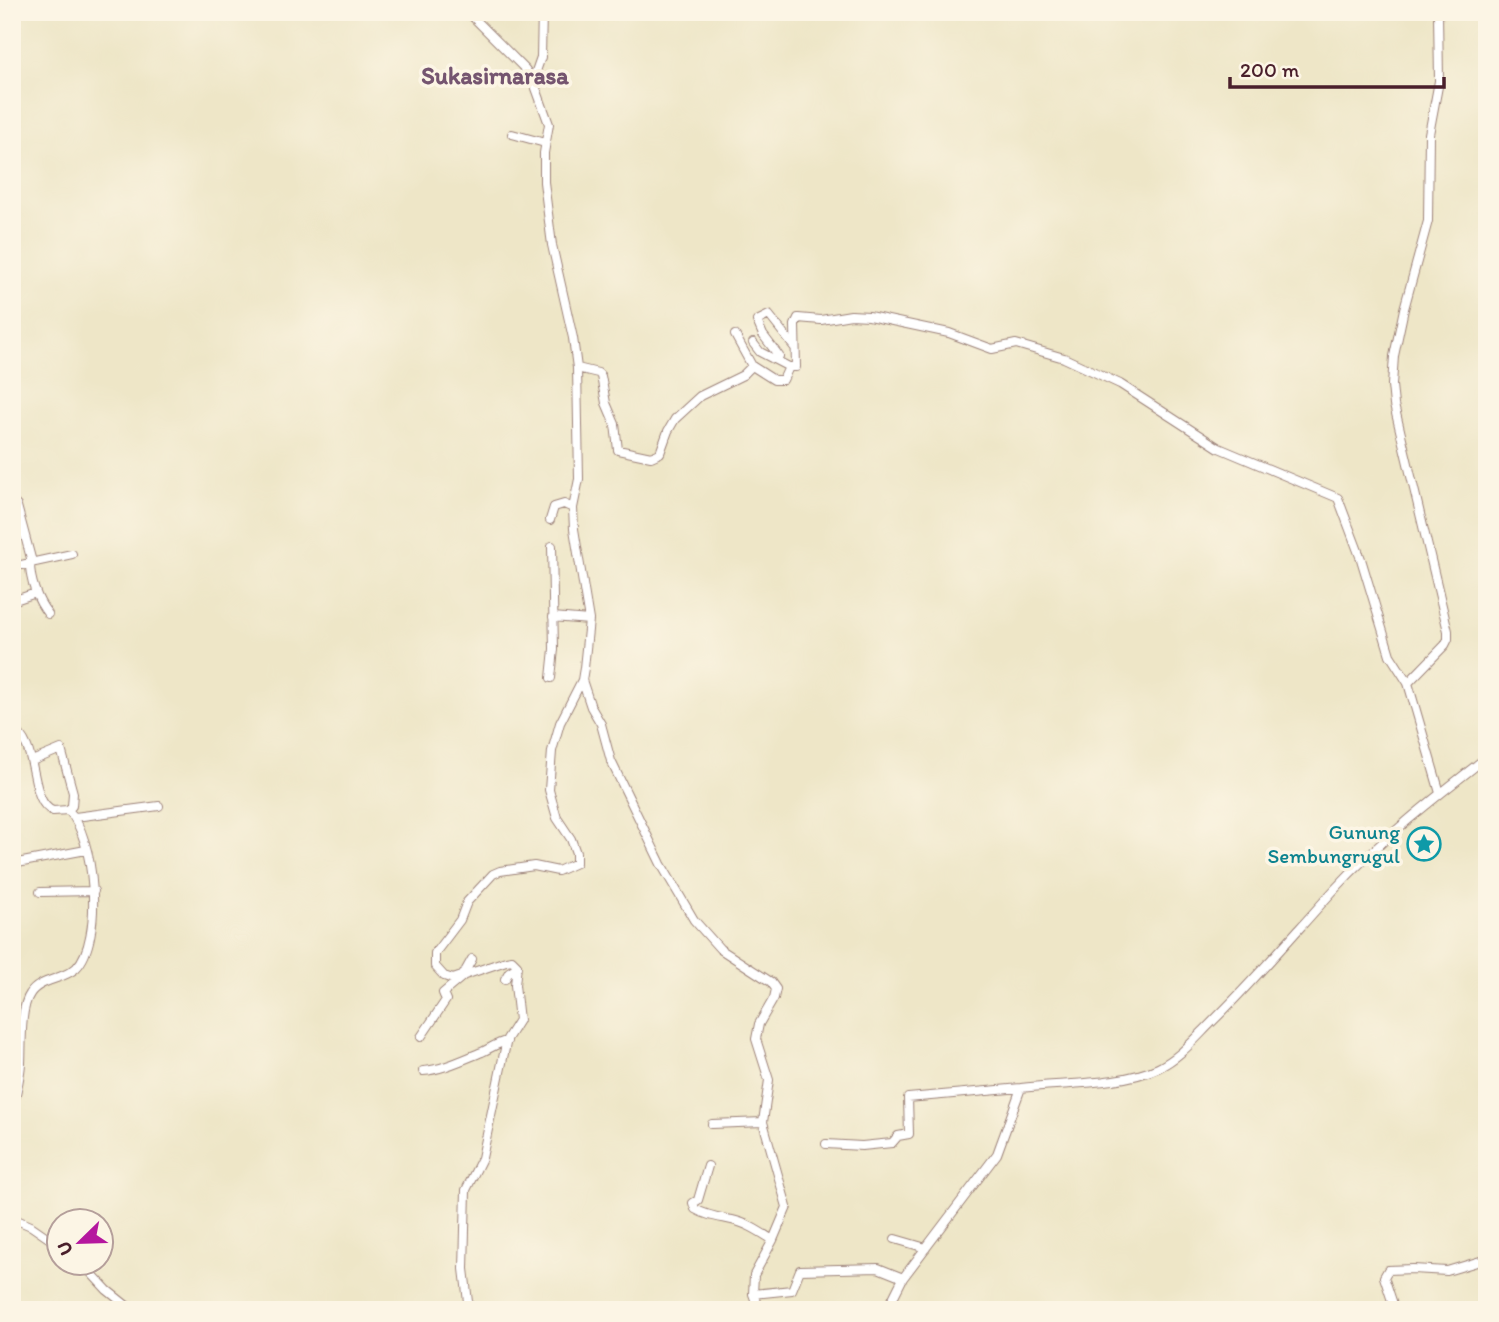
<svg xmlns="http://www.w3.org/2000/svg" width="1499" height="1322" font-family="Itim,sans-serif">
  <rect width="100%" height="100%" fill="#fcf5e5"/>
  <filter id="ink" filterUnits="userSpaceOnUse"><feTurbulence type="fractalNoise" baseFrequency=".0143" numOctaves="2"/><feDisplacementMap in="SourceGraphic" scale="14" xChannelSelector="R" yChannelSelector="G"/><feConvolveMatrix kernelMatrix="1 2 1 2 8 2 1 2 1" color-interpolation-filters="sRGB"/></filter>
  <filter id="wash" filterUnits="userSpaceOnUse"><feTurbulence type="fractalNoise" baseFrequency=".00686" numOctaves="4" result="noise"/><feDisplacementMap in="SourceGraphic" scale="28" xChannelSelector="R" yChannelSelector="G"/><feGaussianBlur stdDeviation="1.57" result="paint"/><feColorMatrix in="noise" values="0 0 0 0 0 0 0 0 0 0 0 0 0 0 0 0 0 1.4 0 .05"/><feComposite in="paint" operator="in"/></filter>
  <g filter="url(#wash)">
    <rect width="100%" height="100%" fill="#eee6c7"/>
  </g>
  <g filter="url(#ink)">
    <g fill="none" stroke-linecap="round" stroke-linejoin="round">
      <defs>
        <path id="minor" d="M 468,12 L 525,69 L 533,80 L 549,124 L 544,153 L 544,182 L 552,245 L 573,338 L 577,368 L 579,479 L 573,508 L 574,529 L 589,620 L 584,668 L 582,680 L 560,723 L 552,751 L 549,790 L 557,818 L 571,839 L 576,853 L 576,863 L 558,871 L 534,866 L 500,871 L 493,874 L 467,902 L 460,920 L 435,953 L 435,966 L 444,976 L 453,979 L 506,961 L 512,960 L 517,965 L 515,985 L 519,1020 L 507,1039 L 482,1158 L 466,1190 L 464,1269 L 469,1310
          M 1438,12 L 1439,81 L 1429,134 L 1428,221 L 1404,309 L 1394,356 L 1392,385 L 1394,405 L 1448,631 L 1448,639 L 1445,645 L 1408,683 L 1440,793
          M 12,14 L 14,12
          M 533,80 L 541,57 L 542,12
          M 512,134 L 545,143
          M 735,335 L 752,366
          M 753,343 L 760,352 L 789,367
          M 776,360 L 779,356 L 763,335 L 757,321 L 769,315 L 795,348
          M 577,368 L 598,373 L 601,376 L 606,403 L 615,424 L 618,450 L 651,457 L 660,453 L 668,431 L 675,419 L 700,396 L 743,375 L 752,366 L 774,380 L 783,380 L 789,367 L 796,367 L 795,325 L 798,318 L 821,320 L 851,315 L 869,316 L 949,333 L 992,349 L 1016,344 L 1064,358 L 1120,384 L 1219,448 L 1338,498 L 1361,559 L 1390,655 L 1408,683
          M 12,501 L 17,506 L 32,562
          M 550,520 L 554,507 L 564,504 L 573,508
          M 30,563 C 30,581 37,600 48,614
          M 12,567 L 72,554
          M 12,601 L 36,593
          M 553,617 L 589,620
          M 551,678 L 554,649 L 552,546
          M 582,680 L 591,707 L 601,724 L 611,761 L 661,864 L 694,920 L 720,949 L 771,982 L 776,989 L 774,998 L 759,1024 L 756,1039 L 769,1080 L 763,1122 L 787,1207 L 773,1240 L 754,1275 L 753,1294 L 759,1310
          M 12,729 C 40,742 28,802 53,811 L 68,810 C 95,836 104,940 76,968 C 63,980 39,979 30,994 C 20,1008 22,1045 21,1063 C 20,1079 16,1095 12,1111
          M 32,761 L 61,749 L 73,793 L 72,806 L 68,810
          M 75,817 L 159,806
          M 12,864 L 86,850
          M 40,892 L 94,891
          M 505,979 L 509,972 L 517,967
          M 12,1020 L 19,1044
          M 421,1037 L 446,1000 L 443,993 L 462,977 L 472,959
          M 423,1071 C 442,1070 464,1059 482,1052 C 491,1048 497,1043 507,1041
          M 712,1124 L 763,1122
          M 826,1144 L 862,1146 L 892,1143 L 898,1136 L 909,1134 L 908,1098 L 1021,1088
          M 708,1166 L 698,1200 L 693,1203 L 695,1209 C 707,1216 718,1217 732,1220 C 747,1223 760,1232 773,1240
          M 12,1218 L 31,1226 L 60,1246
          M 895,1239 L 926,1248
          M 81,1262 L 107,1290 L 132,1310
          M 753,1294 L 792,1290 L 800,1270 L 878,1268 L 903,1278
          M 887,1310 L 903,1278 L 997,1154 L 1021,1088 C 1062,1083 1122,1085 1158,1068 C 1179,1058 1194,1040 1211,1023 C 1254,981 1293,935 1334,890 C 1379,841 1434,798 1487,757
          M 1395,1310 L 1384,1277 L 1388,1270 L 1413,1269 L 1447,1271 L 1487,1259"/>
      </defs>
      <use href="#minor" stroke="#9c8279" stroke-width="10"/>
      <use href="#minor" stroke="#fff" stroke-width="8"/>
    </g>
  </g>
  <defs>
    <symbol id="sight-ring" viewBox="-11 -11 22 22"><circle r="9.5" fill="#fcf5e5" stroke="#0f9aa8" stroke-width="1.5"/><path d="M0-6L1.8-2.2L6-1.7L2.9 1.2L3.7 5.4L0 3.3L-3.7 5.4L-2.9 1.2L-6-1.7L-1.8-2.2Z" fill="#0f9aa8"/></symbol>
  </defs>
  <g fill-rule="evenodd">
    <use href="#sight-ring" x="1405" y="825" width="38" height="38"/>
  </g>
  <g text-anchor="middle" stroke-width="7" stroke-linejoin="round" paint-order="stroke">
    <g font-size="21" fill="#0d838f" stroke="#fcf5e5" text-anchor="end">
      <text x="1400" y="839">Gunung<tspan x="1400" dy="24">Sembungrugul</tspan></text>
    </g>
    <g font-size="24" font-weight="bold" fill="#755570" stroke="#fcf5e5">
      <text x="495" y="84">Sukasirnarasa</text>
    </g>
  </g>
  <rect width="1499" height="1322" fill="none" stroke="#fcf5e5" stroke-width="42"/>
  <g transform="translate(80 1242) rotate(247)"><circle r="33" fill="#fcf5e5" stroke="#b59f9b" stroke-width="2"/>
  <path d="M0-5L12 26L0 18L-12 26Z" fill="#b5179e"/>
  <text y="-10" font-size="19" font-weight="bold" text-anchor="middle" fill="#4a1f2b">U</text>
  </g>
  <path d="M1230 77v10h214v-10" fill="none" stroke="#4a1f2b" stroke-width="3.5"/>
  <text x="1240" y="77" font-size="21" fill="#4a1f2b" stroke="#fcf5e5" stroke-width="5" paint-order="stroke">200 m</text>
</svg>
